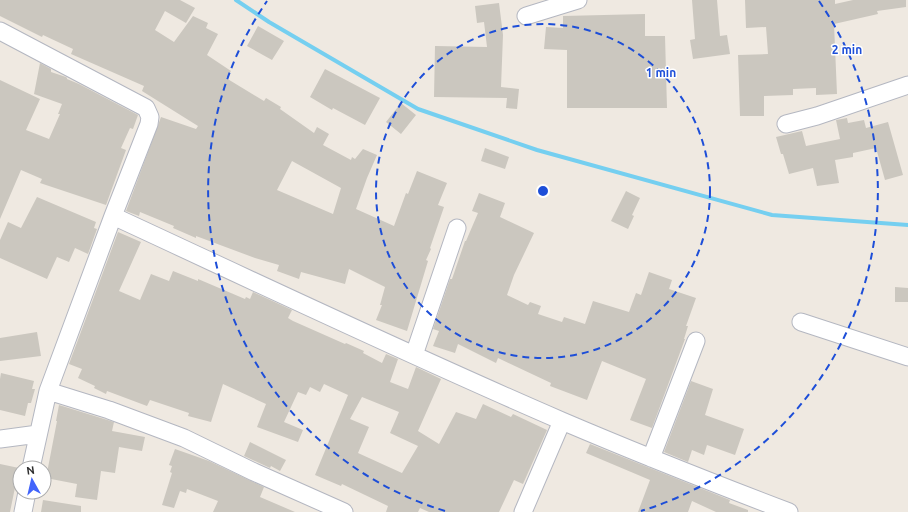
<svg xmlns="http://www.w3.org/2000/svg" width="908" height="512" font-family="Ubuntu,sans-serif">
  <rect width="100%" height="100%" fill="#efe9e1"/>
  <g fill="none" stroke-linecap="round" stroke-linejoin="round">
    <path stroke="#75cff0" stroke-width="4" d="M 236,0 L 269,22 L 418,109 L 537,150 L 772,215 L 908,225"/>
  </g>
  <path fill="#cbc7bf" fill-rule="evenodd" d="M 0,0 L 180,0 L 195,8 L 186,23 L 165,11 L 155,30 L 174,42 L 193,16 L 208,23 L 206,28 L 218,34 L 207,55 L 231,71 L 226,78 L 264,101 L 266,98 L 281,107 L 280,109 L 314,133 L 317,127 L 329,134 L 323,145 L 351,160 L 352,157 L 355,159 L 363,149 L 377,155 L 367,178 L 356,209 L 394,226 L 406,193 L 408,194 L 417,171 L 447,183 L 438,205 L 444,207 L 430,248 L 431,249 L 426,260 L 428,261 L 407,331 L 376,320 L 382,305 L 380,305 L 385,287 L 349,269 L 345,284 L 301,272 L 299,279 L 277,271 L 279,265 L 255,258 L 196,236 L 196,238 L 173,228 L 174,226 L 140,212 L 139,216 L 126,211 L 161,117 L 196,129 L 198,126 L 142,91 L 144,86 L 71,54 L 73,49 L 43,35 L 42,37 L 0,16 ZM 292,161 L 341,188 L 333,214 L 277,190 Z
    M 692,0 L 717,0 L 720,36 L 727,35 L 730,54 L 693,59 L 690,40 L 695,39 Z
    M 745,0 L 835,0 L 835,4 L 853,0 L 906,0 L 906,7 L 877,11 L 878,14 L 834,24 L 837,94 L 816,95 L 816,88 L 793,89 L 793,95 L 764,96 L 764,116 L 740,116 L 738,55 L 768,54 L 766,27 L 746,28 Z
    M 499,3 L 503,35 L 501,87 L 519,89 L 517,109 L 506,108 L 507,98 L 434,97 L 435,46 L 487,47 L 484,22 L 477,23 L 475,6 Z
    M 645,14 L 645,36 L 665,36 L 667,108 L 567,108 L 567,50 L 544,49 L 546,27 L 563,28 L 563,16 Z
    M 258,26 L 284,41 L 272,60 L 247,46 Z
    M 40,63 L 51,69 L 51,72 L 66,77 L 67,78 L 67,79 L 79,84 L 138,115 L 133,129 L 130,128 L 121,148 L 126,150 L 106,205 L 40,183 L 42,179 L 21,170 L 0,219 L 0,80 L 40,99 L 26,130 L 49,139 L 60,114 L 58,114 L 62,104 L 34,94 Z
    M 325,69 L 380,98 L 365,125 L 333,108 L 332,110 L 310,97 Z
    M 401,103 L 416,115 L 401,134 L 386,122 Z
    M 847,118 L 848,123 L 864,120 L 866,128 L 888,122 L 903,175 L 885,180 L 876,148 L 853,153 L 853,157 L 835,160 L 839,183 L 817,186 L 813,168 L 789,174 L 783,154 L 781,154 L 776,137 L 802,131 L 806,146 L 840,139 L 836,120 Z
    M 485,148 L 509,157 L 505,169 L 481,161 Z
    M 626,191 L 640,198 L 632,215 L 634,216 L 628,229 L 611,221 Z
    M 479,193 L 505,203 L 500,217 L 534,233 L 514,275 L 507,295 L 528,305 L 530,302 L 541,306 L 538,314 L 562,322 L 564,317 L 585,324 L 593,301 L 629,312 L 636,293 L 641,295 L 649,272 L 672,280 L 669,289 L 696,298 L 686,326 L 688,326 L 684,339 L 685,339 L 652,428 L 630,420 L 646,379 L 602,361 L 587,400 L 550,386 L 551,383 L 498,358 L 496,363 L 458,344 L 455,353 L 433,346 L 439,331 L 433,329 L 450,279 L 452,279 L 465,241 L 466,241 L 478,213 L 472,211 Z
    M 37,197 L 96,222 L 94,228 L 97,229 L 88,254 L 75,248 L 69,262 L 57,257 L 47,279 L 0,258 L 0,240 L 8,222 L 21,228 Z
    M 118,232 L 141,242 L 119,291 L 140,300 L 151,274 L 169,281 L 173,271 L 198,281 L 198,279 L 245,299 L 246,297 L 250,299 L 253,292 L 292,310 L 288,318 L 293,321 L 345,344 L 346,343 L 364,351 L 363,353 L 382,363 L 386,354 L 398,359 L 390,382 L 408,389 L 416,367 L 441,379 L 418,431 L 439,444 L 456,412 L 476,419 L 483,404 L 511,417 L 513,414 L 547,430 L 523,484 L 514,480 L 499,512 L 429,512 L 420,508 L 418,512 L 386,512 L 388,506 L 342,484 L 341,486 L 315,475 L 348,395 L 324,384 L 320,392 L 310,387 L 306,395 L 298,392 L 284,422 L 303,430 L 298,442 L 257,427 L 266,404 L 223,384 L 211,422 L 188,416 L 189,413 L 150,400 L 147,406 L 107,391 L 106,394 L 94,388 L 95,386 L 78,378 L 82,369 L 69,364 ZM 362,397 L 399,412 L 390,433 L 418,446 L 402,473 L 358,453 L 369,427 L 350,419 Z
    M 895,287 L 908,288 L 908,302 L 895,302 Z
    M 37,332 L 41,356 L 0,361 L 0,338 Z
    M 1,373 L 34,381 L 32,389 L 35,389 L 31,403 L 28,403 L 25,416 L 0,410 L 0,379 Z
    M 691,381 L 713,389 L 705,415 L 744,429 L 735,455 L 707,445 L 704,455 L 692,450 L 688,462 L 664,452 Z
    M 59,405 L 114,422 L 112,431 L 145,437 L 142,451 L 119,447 L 115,473 L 101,471 L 97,500 L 75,497 L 77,484 L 46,478 L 57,421 L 56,421 Z
    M 250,442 L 286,460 L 280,471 L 271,466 L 270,468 L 244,456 Z
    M 590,444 L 730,500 L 729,503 L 748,510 L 748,512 L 716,512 L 692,501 L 688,512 L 638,512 L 650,480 L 586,453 Z
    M 175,449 L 209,461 L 264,487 L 260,497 L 295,512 L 213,512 L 218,501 L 187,489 L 186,493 L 180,491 L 174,508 L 162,505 L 172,473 L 170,472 L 172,466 L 169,465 Z
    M 0,464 L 19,468 L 10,512 L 0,512 Z
    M 43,500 L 81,506 L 81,512 L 41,512 Z"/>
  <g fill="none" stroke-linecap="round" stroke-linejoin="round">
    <defs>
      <path id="minor" d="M 526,16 L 578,0
        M 0,31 L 146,108 L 150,117 L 149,124 L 113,216 L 48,391 L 31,468
        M 786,124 L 817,116 L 908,85
        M 113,216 C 262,285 411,356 562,421 C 637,453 713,483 789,512
        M 801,322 L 908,357
        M 414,355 L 457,228
        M 48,391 L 109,410 L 184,438 L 254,472 L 344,512
        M 0,439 L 38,434
        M 651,458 L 696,341
        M 23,512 L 27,492
        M 523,512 L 562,421"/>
    </defs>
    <use href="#minor" stroke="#b4b7c1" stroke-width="19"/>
    <use href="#minor" stroke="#fff" stroke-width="17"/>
  </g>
  <g fill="none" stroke="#1d4ed8" stroke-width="2" stroke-dasharray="7 5">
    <circle cx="543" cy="191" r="167"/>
    <path d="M445 511A335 335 0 0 1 267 1M819 1A335 335 0 0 1 641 511"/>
  </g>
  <circle cx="543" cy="191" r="6" fill="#1d4ed8" stroke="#fff" stroke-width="2"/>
  <g font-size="12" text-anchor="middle" font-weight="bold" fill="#1d4ed8" stroke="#fff" stroke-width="3" stroke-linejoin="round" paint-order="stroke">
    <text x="847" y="54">2 min</text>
    <text x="661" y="77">1 min</text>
  </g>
  <g transform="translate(32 480) rotate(352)"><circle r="19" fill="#ffffff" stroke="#ababab"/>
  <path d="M0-3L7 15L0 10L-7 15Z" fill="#4264fb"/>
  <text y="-6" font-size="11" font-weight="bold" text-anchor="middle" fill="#2e2e2e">N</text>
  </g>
</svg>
